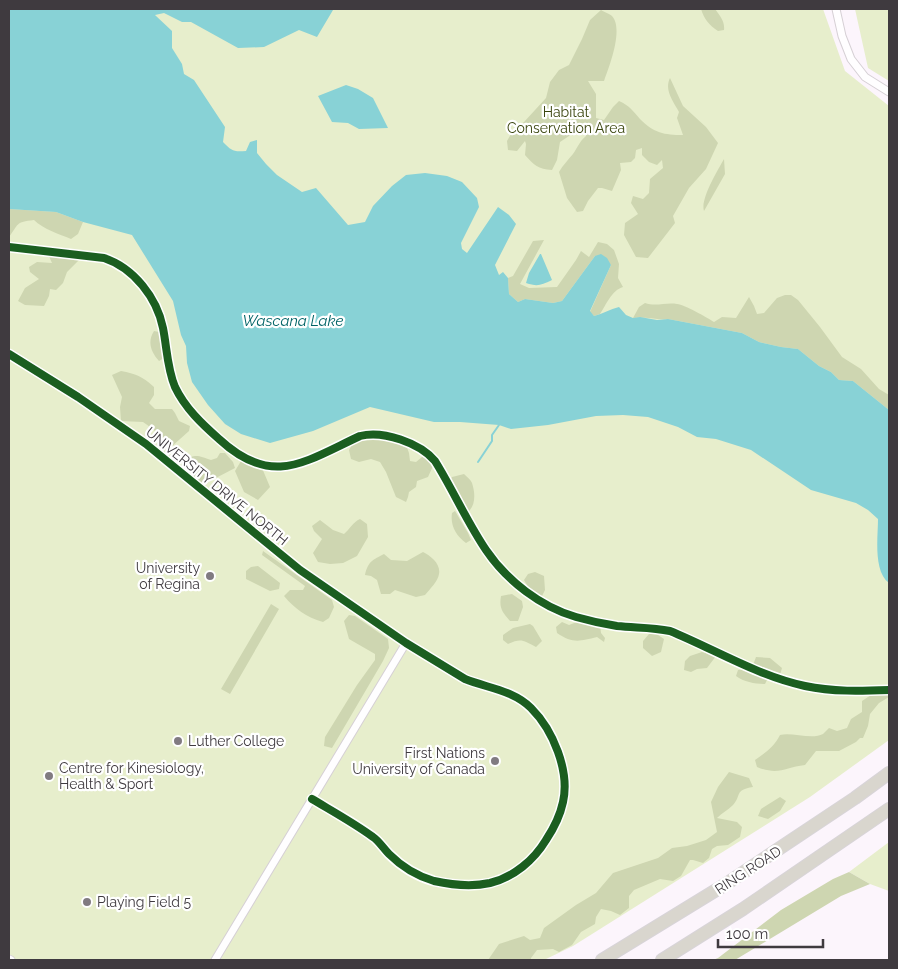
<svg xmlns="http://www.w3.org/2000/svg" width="898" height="969" font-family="Raleway,sans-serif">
  <rect width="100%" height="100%" fill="#fcf5fc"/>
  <path fill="#e7eecc" d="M 9,9 L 823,9 L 845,71 L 889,106 L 889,740 L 810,797 L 573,946 L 544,960 L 9,960 Z
    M 855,9 L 889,9 L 889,81 L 868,68 Z
    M 889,842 L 889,891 L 870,884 L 849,872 Z"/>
  <path fill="#ced6b1" d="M 701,9 L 715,9 C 720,16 725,21 724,30 L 718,31 C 709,25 704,19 701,9 Z
    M 601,10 C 604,12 610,14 612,16 C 624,29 609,67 604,81 L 588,81 L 596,94 L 596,118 L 604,120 L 613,107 L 619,101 C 630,106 632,110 640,119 C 654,133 664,135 683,135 L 677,118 L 679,112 C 673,101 664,90 670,78 L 683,106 L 706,127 L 718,143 L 706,169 L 689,188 L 673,216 L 675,223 L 648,258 L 636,257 L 624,235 L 625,223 L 638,214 L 631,203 L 633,196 L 643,199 L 649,193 L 650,179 L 663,168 L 662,160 L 657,165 L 649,162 L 642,155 L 642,148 L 636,150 L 635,158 L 631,162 L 620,163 L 621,170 L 612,191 L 602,188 L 598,188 L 588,201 L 583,211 L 577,212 L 567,198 L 559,172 C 563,165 568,160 573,154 C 578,147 579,142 586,136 L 586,130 L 578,130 L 560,142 L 557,160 L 552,170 C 538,169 534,165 525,155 L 526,144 L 525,141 L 517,151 L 508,150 L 507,141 L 514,129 L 524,122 L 546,98 L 550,82 L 559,70 L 569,65 L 582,39 L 590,20 Z
    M 724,159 L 725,174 L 704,211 C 700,199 718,170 724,159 Z
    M 9,209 L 56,212 L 83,222 L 78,234 L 71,239 C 59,234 43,229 34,220 C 15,222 19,224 9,237 Z
    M 544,240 L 520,284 L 529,288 L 557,287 L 576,260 L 581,251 L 589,257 L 598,242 L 607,244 L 614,250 L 619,264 L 618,278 L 623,287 C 612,290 606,305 600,314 L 594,316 L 590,312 L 611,265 L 595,256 L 562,301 L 553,303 L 525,299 L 518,302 L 509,294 L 508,278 L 513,276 L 533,241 Z
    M 48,254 L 81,258 L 67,272 L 63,283 L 56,290 L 50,289 L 49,296 L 44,306 L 25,305 L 18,301 L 25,288 L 39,279 L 30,272 L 29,267 L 37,262 L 52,263 Z
    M 785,295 L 791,295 L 798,300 L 820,327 L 842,357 L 861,369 L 879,389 L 889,395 L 889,410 L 853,381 L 839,380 L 831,372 L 819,366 L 798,349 L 781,347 L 759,342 L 742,333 L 668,319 C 655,320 644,316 633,318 L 639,307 L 645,303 C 656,307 666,302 677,304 C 685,305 706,317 714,322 L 722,317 L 736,318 L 749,297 L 754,306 L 757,314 L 764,313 L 777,298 Z
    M 154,331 L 159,332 L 164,358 L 159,361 C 151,352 147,342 154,331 Z
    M 121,371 C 136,374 142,376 154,387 L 154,395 L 149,403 L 155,409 L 172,409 L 175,413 L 179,421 L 190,426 L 189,431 L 170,448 L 153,429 L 143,422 L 121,421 L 120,407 L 122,397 L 112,375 Z
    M 365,437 L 386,438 L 406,445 L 409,453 L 410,461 L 416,462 L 422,457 L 427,456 L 432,460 L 433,466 L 428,477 L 417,481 L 416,487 L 409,492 L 408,497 L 406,502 L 396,497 L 386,472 L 380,462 L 371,459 L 359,462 L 351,459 L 349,450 L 353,443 Z
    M 220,453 L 225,453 L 233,462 L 235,468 L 212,480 L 201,483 L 194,477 L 184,461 C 195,453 199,456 211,460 L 217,458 Z
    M 241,461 L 251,466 L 262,468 L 270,487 L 258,500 L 244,492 L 235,471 Z
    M 464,474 C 467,477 471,480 472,483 C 475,492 476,504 469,511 L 463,505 L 451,479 L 452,477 Z
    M 455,511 L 468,533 L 471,540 L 466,543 C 456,536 450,525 452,513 Z
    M 360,519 L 367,524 L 368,537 L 357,556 L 343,563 L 330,564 L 318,562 L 313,553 L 322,539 L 314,531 L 312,526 L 320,520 L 333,530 L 344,534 C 350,529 353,522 360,519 Z
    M 263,551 L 332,600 L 334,607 L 329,618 L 323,622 C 306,617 295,609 284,596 L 290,590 L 303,590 L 305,586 L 262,555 Z
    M 423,552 C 431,556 441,564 439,574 C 438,581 430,589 425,595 L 416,597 L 395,590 L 390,594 L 381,594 L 377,580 L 371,576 L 365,575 C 368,561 373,560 384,554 L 391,560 L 407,561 Z
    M 258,566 L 280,583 L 279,589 L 270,591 L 246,579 L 246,571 L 251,567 Z
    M 535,572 L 544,576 L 545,590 L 542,596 C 534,593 528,588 524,580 L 528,574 Z
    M 512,594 L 522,601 L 523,607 L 518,621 L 510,621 C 502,612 499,608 501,596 Z
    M 271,604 L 279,609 L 230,694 L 221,689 Z
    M 349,615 L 355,616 L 388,639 L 389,648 L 383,661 L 332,748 L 324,746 L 325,737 L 357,685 L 375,660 L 375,654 L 349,639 L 344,621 Z
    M 582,620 L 600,625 L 601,633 L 605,638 L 604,642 L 597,637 C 580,641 573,644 557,633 L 556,627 L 562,622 L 569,625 Z
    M 530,624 L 533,626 L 542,641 L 536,647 C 523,640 521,638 508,644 L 503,640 L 503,635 L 513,628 Z
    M 655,633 L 664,639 L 661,652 L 652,656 L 643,648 L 643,641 L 649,634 Z
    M 702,652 L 716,656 L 707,668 L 697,669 L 691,672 L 684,670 L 685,661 L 690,656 Z
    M 756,657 L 770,658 L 782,668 L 780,675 C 773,674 770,670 765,669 C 760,667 757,667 753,665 Z
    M 745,669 L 758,672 L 768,678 L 765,684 C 755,684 744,682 736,676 L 738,670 Z
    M 889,692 L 889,697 L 879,703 L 870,714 L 868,726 L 863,738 L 860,738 L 856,742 L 839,751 L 816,751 L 805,765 C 785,767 779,776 757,767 L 755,760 C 765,753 774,747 780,735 C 792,732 812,740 823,734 C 825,732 827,730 829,728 L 837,731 L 847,728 L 851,719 L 862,712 L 862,701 L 874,693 Z
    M 729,772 L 749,778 L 753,787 C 734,790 742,795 733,805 C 728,810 722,813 717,818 L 737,822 L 742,827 L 740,837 L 728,845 L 717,846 L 712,849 L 709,858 L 703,863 L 693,860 L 690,860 L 681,876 L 673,881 L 660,879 L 634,890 L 629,896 L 629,908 L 620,915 L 611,911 L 601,909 L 596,917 L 595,924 L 581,932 L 572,945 L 559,952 L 553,949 L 537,950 L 531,958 L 531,960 L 488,960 L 499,944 L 524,936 L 530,940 L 540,938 L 544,928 L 576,905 L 596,893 L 613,873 L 658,858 L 672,848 L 687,846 L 706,840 L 717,832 L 711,802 L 718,787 Z
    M 780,797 L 786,801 L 780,811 L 768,819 L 758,816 L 761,809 Z
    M 849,872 L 870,884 L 841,896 L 735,960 L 713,960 L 718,958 L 781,910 L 833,879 Z"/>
  <path fill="#88d2d6" d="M 9,9 L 332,9 L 333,10 L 317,37 L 299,30 L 264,47 L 238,48 L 191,22 L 182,22 L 164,13 L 155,15 L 172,31 L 172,48 L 182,64 L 184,74 L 194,80 L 225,127 L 223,142 C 232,151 233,152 246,151 L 250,142 L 257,140 L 257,153 L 266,164 L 277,175 L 302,192 L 316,188 L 348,225 L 365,222 L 373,206 L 392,186 L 406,175 L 425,173 L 447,176 L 462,182 L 477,198 L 479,207 L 461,243 L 462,249 L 467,253 L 498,207 L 509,215 L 516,224 L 495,265 L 499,275 L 503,272 L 508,278 L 509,294 L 518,302 L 525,299 L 553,303 L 562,301 L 595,256 L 601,254 L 607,258 L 611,265 L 590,311 L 594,316 C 603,314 610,309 619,307 L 626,315 L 633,318 L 640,317 L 657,320 L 668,319 L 742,333 L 759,342 L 781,347 L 798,349 L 819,366 L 831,372 L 839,380 L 853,381 L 889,410 L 889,583 C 873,571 878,537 878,519 L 868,510 L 856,503 L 811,490 L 751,450 L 716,439 L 697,437 L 678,427 L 648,417 L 623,415 L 596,416 L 548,425 L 511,429 L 499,425 L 460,422 L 434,422 L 370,407 L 313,431 L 270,443 L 241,434 L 225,424 L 208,405 L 192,382 L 187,363 L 186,346 L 181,335 L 173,301 L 132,235 L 83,222 L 56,212 L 9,209 Z
    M 346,85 L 358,89 L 373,98 L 388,128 L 359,129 L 348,123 L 332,122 L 318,96 Z
    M 540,254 L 541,254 L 552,280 C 541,285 538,287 526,283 L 529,273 Z"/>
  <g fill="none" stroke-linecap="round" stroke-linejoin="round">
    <path stroke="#88d2d6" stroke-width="2" d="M 478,462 L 492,441 L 492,435 L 499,425"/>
    <defs>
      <path id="minor" d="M 836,9 L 842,36 L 851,59 L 865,77 L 889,92
        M 9,354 L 78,397 L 146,444 L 300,570 L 406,643 L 465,679 C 487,688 513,690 531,708 C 553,730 570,771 563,802 C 560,816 554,828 546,840 C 534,860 514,877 490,883 C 472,887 452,885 434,881 C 417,876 401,866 389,854 C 383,848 379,841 373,837 C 354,823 332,811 312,799
        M 9,959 L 11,960
        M 215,960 L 406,643"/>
      <path id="motorway" d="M 602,960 L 726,884 L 855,798 L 889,773
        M 662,960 L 743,909 L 889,809"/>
    </defs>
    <use href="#minor" stroke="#d6d0d5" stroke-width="9"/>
    <use href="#motorway" stroke="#d8d4d8" stroke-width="14"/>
    <use href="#minor" stroke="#fffeff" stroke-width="7"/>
    <use href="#motorway" stroke="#d9d6ce" stroke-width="12"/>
    <defs>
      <path id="cycleway" d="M 9,247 L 104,258 C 134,268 157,298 163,328 C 167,348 167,368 175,387 C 185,408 202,424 219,439 C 272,488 304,462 360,436 C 383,430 420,443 435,461 C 453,490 467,522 486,550 C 507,581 541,607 576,617 C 590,621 604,624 617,626 C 635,628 652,627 670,631 C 714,649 758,676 805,686 C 833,692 861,691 889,690
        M 9,354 L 78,397 L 146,444 L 300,570 L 406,643 L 465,679 C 487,688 513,690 531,708 C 553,730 570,771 563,802 C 560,816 554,828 546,840 C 534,860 514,877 490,883 C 472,887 452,885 434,881 C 417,876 401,866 389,854 C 383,848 379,841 373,837 C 354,823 332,811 312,799"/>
    </defs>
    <use href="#cycleway" stroke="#fff" stroke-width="11"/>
    <use href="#cycleway" stroke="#1b5e20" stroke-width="8"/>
  </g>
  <g fill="#817b81" stroke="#fff" stroke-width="2">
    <circle cx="210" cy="576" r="5"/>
    <circle cx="178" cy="741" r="5"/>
    <circle cx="495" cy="761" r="5"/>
    <circle cx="49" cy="776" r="5"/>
    <circle cx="87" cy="902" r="5"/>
  </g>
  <g text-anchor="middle" stroke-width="4.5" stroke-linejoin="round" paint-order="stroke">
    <g font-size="14" fill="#3a450e" stroke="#fff">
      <text x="566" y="117">Habitat<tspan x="566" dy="16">Conservation Area</tspan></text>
    </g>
    <g font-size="14" fill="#3f3a3f" stroke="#fff">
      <text transform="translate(217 486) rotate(39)" y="5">UNIVERSITY DRIVE NORTH</text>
      <text transform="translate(748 870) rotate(-33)" y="5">RING ROAD</text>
    </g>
    <g font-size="14" fill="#3f3a3f" stroke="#fff" text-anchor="start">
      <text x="200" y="573" text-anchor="end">University<tspan x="200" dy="16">of Regina</tspan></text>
      <text x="188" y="746">Luther College</text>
      <text x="485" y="758" text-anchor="end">First Nations<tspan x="485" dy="16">University of Canada</tspan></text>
      <text x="59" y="773">Centre for Kinesiology,<tspan x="59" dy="16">Health &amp; Sport</tspan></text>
      <text x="97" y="907">Playing Field 5</text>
    </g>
    <g font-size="15" font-style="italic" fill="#006366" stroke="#fff">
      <text x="293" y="326">Wascana Lake</text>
    </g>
  </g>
  <rect width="898" height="969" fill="none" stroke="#3f3a3f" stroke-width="20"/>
  <path d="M718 939v8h105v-8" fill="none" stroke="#3f3a3f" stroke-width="2.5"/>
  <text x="726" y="939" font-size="15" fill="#3f3a3f" stroke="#ffffff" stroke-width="4" paint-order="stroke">100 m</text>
</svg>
